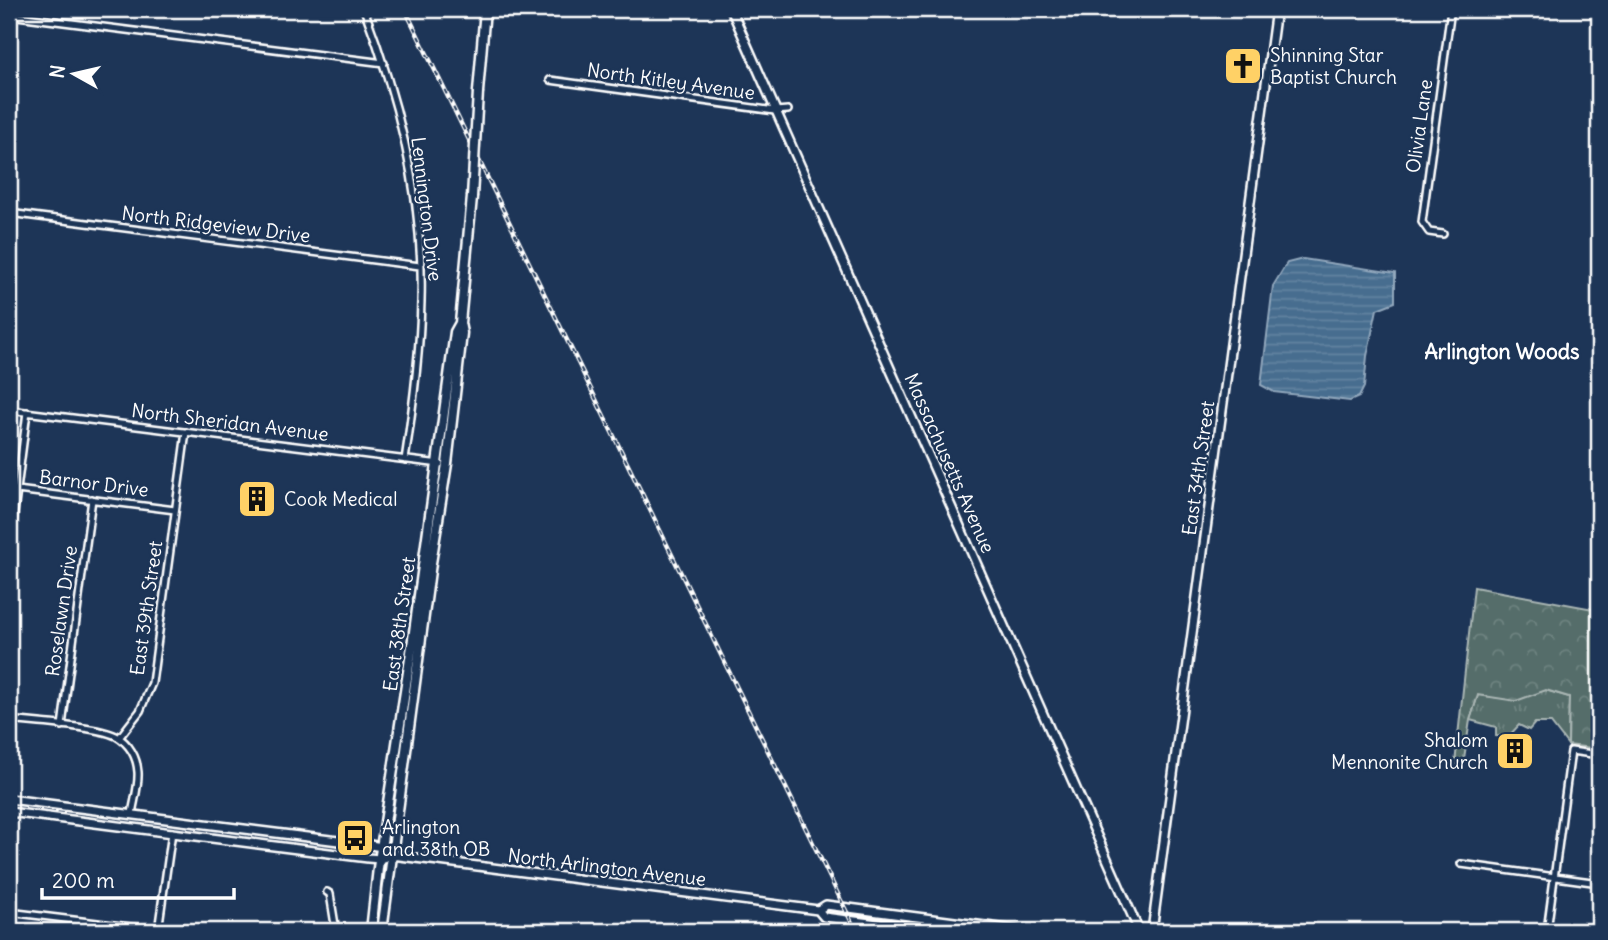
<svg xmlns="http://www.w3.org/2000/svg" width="1608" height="940" font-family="Delius,sans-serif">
  <defs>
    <pattern id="grass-tufts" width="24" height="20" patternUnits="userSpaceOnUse" patternTransform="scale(1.75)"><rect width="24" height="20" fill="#556d6a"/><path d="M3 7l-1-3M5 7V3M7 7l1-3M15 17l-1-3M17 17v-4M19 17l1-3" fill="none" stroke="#6e8380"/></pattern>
    <pattern id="forest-crowns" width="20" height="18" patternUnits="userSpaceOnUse" patternTransform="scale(1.75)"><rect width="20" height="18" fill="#556d6a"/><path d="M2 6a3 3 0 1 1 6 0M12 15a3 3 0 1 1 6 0" fill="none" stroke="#6e8380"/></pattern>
    <pattern id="water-rules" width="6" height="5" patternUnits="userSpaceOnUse" patternTransform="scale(1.75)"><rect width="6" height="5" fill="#476d8f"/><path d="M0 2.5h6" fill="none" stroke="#6383a0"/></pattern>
  </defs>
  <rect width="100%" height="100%" fill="#1d3557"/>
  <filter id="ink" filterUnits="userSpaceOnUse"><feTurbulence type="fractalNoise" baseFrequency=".0143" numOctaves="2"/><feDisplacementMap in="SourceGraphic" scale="14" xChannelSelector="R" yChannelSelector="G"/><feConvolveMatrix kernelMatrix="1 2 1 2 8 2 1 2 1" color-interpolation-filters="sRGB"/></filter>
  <g filter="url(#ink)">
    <path fill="url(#grass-tufts)" stroke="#aab6b4" stroke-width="2" d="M 1545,690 L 1569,697 L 1568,745 L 1551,723 L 1535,723 L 1529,730 L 1519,725 L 1508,737 L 1496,736 L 1496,727 L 1470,720 L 1478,695 L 1516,700 Z"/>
    <path fill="url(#forest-crowns)" stroke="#aab6b4" stroke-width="2" d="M 1474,587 L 1599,610 L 1599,749 L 1568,745 L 1569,697 L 1546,690 L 1516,701 L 1478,695 L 1470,720 L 1463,766 L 1455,764 Z"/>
    <path fill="url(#water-rules)" stroke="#91a7bc" stroke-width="2" d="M 1303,259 L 1395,273 L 1395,302 L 1377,309 L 1367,356 L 1364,387 L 1359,397 L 1350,401 L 1274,392 L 1261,385 L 1273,286 L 1287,263 Z"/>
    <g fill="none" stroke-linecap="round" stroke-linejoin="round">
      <defs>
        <path id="minor" d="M 364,9 C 399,101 424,202 421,301 C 420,354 413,407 405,460
          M 9,15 L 384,63
          M 550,80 L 775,111 L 788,110
          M 9,213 L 420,266
          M 1443,234 L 1429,232 L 1422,222 L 1451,9
          M 9,410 L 440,464
          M 9,489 L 175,510
          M 9,552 L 27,412
          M 9,720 C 34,723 96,726 116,736 C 129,743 137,757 138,772 C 139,785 134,801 132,814
          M 62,726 L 92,499
          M 119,738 L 140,711 L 152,683 L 186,432
          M 1461,864 L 1599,883
          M 327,892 L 330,894 L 336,931
          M 9,912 L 162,931
          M 158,931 L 172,832
          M 1547,931 L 1571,751 L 1599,755"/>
        <path id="secondary" d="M 731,9 L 1139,931
          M 9,799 L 370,845 L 382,847 L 392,855
          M 9,812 L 368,858 L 380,859 L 392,855 L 818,910 L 826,905 L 1023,931
          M 818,910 L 824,917 L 931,931
          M 1152,931 L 1276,9"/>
        <path id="primary" d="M 478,92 L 485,9
          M 371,931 L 378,868 L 413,639 L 455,332 L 460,323
          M 382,931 L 431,563 L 447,464 L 462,333 L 460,323 L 472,197"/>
      </defs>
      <use href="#minor" stroke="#fff" stroke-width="10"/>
      <use href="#secondary" stroke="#fff" stroke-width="12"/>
      <use href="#primary" stroke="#fff" stroke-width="13"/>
      <use href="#minor" stroke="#1d3557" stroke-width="5"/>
      <use href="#secondary" stroke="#1d3557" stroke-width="7"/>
      <use href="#primary" stroke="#1d3557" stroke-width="8"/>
      <defs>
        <path id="rail" d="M 405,9 L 856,931"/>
      </defs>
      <use href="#rail" stroke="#fff" stroke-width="4.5"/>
      <use href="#rail" stroke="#1d3557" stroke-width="2" stroke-dasharray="5" stroke-linecap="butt"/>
      <defs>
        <path id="primary-bridge" d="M 472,197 L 478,92"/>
      </defs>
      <use href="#primary-bridge" stroke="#fff" stroke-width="13" stroke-linecap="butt"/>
      <use href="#primary-bridge" stroke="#1d3557" stroke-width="8"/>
    </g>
  </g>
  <defs>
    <symbol id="church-square" viewBox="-11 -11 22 22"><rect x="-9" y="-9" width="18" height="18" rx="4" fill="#ffd166" stroke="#1d3557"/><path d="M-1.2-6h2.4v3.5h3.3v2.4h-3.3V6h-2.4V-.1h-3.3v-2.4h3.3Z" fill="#111"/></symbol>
    <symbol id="building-square" viewBox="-11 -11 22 22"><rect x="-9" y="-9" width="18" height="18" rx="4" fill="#ffd166" stroke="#1d3557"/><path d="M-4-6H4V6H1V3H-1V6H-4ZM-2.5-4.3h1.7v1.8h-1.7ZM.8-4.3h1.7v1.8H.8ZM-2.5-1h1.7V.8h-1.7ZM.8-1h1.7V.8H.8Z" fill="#111"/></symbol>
    <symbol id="bus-square" viewBox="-11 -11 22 22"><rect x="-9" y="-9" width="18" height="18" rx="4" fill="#ffd166" stroke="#1d3557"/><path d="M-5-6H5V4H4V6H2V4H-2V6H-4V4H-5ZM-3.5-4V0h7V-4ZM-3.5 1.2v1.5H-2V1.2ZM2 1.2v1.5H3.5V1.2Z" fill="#111"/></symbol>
  </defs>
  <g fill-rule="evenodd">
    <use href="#church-square" x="1221" y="44" width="44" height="44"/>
    <use href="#building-square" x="235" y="477" width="44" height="44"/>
    <use href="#building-square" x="1493" y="729" width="44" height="44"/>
    <use href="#bus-square" x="333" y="816" width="44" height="44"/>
  </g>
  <g text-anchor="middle" stroke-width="5" stroke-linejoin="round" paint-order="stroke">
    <g font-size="19" fill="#fff" stroke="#1d3557" text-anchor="start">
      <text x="1270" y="62">Shinning Star<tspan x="1270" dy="22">Baptist Church</tspan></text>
      <text x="284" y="506">Cook Medical</text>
      <text x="1488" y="747" text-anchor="end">Shalom<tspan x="1488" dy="22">Mennonite Church</tspan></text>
      <text x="382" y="834">Arlington<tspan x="382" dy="22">and 38th OB</tspan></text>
    </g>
    <g font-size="19" fill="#fff" stroke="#1d3557">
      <text transform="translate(671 81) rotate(8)" y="7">North Kitley Avenue</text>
      <text transform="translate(1419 126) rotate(-82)" y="7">Olivia Lane</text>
      <text transform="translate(427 209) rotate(83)" y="7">Lennington Drive</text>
      <text transform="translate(216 224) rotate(7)" y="7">North Ridgeview Drive</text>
      <text transform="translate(230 422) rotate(7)" y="7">North Sheridan Avenue</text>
      <text transform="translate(950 463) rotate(66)" y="7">Massachusetts Avenue</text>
      <text transform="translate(1198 468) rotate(-82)" y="7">East 34th Street</text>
      <text transform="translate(94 483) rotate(7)" y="7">Barnor Drive</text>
      <text transform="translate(146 608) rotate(-82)" y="7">East 39th Street</text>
      <text transform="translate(61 611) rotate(-82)" y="7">Roselawn Drive</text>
      <text transform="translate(399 624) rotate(-82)" y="7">East 38th Street</text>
      <text transform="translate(607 867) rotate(7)" y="7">North Arlington Avenue</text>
    </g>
    <g font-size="21" font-weight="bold" fill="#fff" stroke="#1d3557">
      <text x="1502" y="359">Arlington Woods</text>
    </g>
  </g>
  <rect width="1608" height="940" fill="none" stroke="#1d3557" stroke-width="35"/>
  <rect x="18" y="18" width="1573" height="905" fill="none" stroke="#fff" stroke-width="2.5" filter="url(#ink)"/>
  <g transform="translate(74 74) rotate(278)" stroke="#1d3557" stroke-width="5" paint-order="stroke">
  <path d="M0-5L12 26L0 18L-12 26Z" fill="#ffffff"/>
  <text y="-10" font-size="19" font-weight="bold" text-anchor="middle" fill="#ffffff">N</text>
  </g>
  <path d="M42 888v10h192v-10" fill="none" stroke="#ffffff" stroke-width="3.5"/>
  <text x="52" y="888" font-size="21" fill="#ffffff" stroke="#1d3557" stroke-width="5" paint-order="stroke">200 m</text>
</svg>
